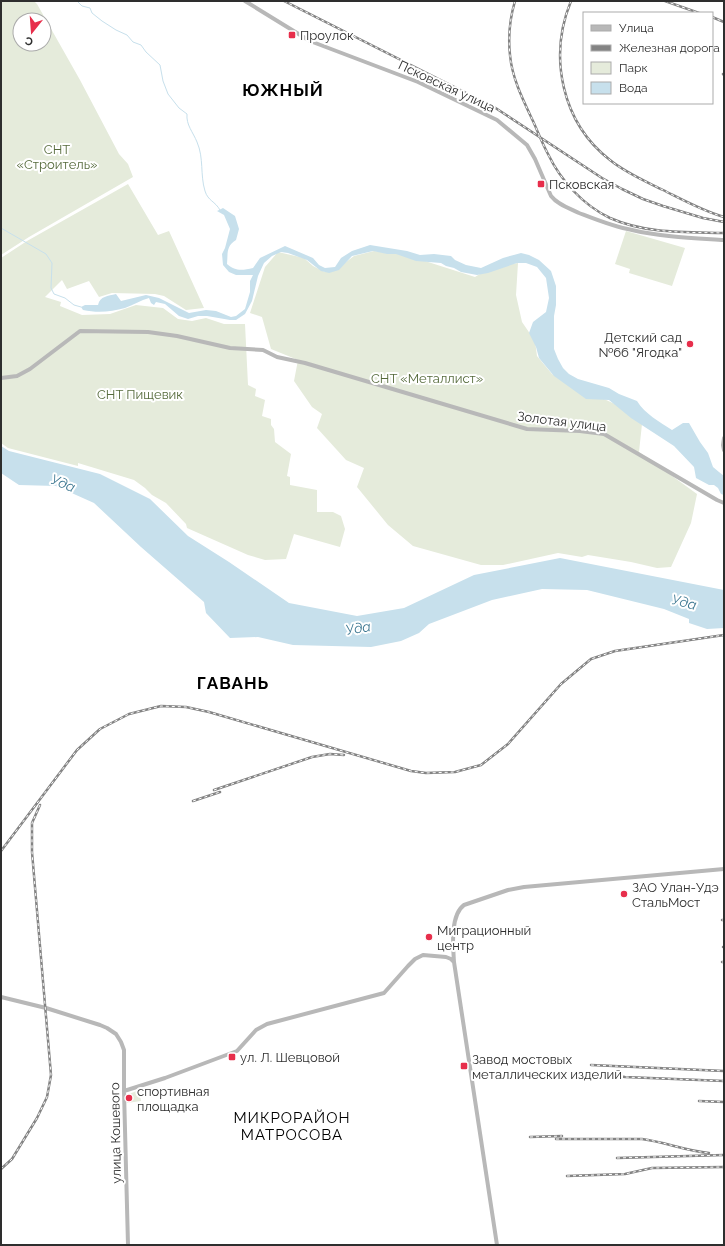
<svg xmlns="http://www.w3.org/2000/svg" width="725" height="1246" font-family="Raleway,sans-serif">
  <rect width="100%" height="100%" fill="#fff"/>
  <path fill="#e5ebdb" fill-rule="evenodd" d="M 1,1 L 34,1 L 37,4 L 80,80 L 119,154 L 128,164 L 133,177 L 29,237 L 1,255 ZM 20,20 L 44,20 L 44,44 L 20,44 Z
    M 128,184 L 158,235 L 169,231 L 204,308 L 186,310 L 164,296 L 155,294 L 112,293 L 99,297 L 89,281 L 67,289 L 62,280 L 45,297 L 61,302 L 60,306 L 82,315 L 110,314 L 136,305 L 163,308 L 178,319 L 192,321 L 206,318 L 224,324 L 245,324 L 248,385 L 256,389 L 255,396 L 265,400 L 262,416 L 271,419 L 271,425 L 274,429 L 275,442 L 291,454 L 287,476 L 290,477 L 290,485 L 317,490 L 317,512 L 333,512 L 341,516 L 345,529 L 340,547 L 294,534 L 286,559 L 265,560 L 248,555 L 187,528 L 186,524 L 166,503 L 152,495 L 145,488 L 134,480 L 78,463 L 78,466 L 8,448 L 1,443 L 1,258 L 27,241 Z
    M 626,231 L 685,248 L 672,286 L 629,273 L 630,269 L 615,264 Z
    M 374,251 L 403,254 L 475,277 C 488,268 503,265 518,263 L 516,295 L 522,322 L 535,341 L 537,356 L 552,374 L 589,398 L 604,399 L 617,405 L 642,424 L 639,452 L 697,494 L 691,523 L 671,567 L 657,568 L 631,562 L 588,555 L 582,557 L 558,553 L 503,565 L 481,565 L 413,546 L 388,525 L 357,487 L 364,468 L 346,460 L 317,428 L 322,414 L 312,407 L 294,381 L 298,360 L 271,349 L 262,317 L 250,313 L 265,267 L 278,252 L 304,258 L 313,266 L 325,272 L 342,265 L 354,256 Z
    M 139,1090 L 141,1101 L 127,1103 L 127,1098 L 129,1094 Z"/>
  <path fill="#c7e0ec" d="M 223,208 L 235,216 L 239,229 L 236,240 C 226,246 228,253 227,264 C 236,272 243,270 253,268 L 260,258 L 285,246 L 313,258 L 319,265 L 325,268 L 335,267 L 341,258 L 352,251 L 370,245 L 407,251 L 420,255 L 434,254 L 451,256 L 455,260 L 466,265 L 481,268 L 503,258 L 521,253 L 529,255 L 539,260 L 551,271 L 556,286 L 556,305 L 554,316 L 554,349 L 558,359 L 563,368 L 569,374 L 578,379 L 609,388 L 619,394 L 637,401 C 645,414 660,422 672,430 L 683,423 L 689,423 L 700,442 L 708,453 L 713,467 L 719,472 L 724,476 L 724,495 L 721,494 L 718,488 L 714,485 L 709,485 L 696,478 L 694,467 L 674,446 L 631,418 L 609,400 L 586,399 L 554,376 L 539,358 L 536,347 L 529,333 L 533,322 L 546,312 L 549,298 L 546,278 L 537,267 L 526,263 L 517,263 L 488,273 L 477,275 L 461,272 L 454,268 L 446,266 L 441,263 L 416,261 L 396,254 L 387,254 L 373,251 L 352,256 L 339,270 L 329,273 L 321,271 L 307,260 L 288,253 L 281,252 L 272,256 L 264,263 L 258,276 L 252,301 L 245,314 L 236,320 L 230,320 L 207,316 L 198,316 L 188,319 L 179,316 L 165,304 L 156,302 L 154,305 L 151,303 L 149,298 C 141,300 133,305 125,308 C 111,312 97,313 83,310 L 81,307 L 85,305 L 98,305 C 100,296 108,296 116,294 L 121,301 L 146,295 L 159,298 L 189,313 L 206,310 L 216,311 L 231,317 L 236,316 L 245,309 L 250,292 L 250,281 L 253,275 L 236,275 L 229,272 L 223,265 L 222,254 L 225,248 L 230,229 L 224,215 L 217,211 Z
    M 1,446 L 9,451 L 100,474 L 150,499 L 188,536 L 229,562 L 289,603 L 357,616 L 404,608 L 474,575 L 560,558 L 724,590 L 724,628 L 707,629 L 689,623 L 689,619 L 664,609 L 587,590 L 542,589 L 492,600 L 429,624 L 419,633 L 401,641 L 371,647 L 293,645 L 258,637 L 230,638 L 206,613 L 204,602 L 141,547 L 94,503 L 56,486 L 19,485 L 1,473 Z"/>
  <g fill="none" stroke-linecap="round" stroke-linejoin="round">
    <path stroke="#c7e0ec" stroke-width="1" d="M 77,1 L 82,6 L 90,8 L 92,13 L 102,21 L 116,30 L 127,35 L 133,42 L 141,45 L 146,52 L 160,65 L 163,81 L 168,94 L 179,108 L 187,114 C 186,125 193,132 197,142 C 204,158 200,175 205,191 C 208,201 215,201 220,210
      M 1,228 L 46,254 L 52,263 L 51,288 L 54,294 L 65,298 L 74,305 L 81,307"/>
    <path stroke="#b8b8b8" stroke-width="4" d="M 245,1 L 310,41 L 418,82 L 497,120 L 527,145 L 535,159 L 551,196 C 558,205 569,208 579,213 C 597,220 614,227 632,230 C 662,237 693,238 724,240
      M 1,378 L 17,376 L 30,369 L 80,331 L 148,332 L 177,336 L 230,348 L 263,350 L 277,357 L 305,363 L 527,429 L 580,431 L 604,434 L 717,500 L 724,503
      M 724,438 L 723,445 L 724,450
      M 1,997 L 46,1008 L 100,1025 L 107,1028 L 116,1034 L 121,1042 L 124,1050 L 124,1091 L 128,1245
      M 124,1091 L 165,1078 L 237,1051 L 256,1030 L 267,1024 L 384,993 L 408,966 L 415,959 L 423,955 L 446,957 L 451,959 L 454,962
      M 497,1245 L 454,962 C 453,947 450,915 464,905 L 508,890 L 524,887 L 724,869"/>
    <defs>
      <path id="rail" d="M 284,1 L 494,107 L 602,178 L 622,189 L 643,199 L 663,206 L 703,218 L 724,222
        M 515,1 C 510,18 508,37 510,55 C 512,78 523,100 533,121 C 538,132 542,143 548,154 C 561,181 583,205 610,218 C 646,234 686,232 724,233
        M 571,1 C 548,57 562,123 610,160 C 626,173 645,181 663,190 C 683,200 703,211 724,217
        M 665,1 L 699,13
        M 712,17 L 724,22
        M 723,74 L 724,75
        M 214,790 L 312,757 L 330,754 L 344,755
        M 193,801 L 220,792
        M 1,851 L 77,750 L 100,729 L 129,714 L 161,706 L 186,707 L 209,712 L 411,771 L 426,773 L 455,772 L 481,765 L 508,744 L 561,684 L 591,659 L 615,651 L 724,635
        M 722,920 L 724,920
        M 723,947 L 724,947
        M 722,962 L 724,962
        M 591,1065 L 724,1071
        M 590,1073 L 625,1077 L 724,1081
        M 699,1101 L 724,1102
        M 530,1137 L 562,1136
        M 556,1139 L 642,1139 C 665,1142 686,1151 709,1153
        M 617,1158 L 724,1155
        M 1,1169 L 12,1159 L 37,1118 L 47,1097 L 51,1075 L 32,852 L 32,823 L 40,805
        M 567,1176 L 625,1174 L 652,1168 L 724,1167"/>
    </defs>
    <use href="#rail" stroke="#838383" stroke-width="2.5"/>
    <use href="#rail" stroke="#fff" stroke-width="1" stroke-dasharray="3" stroke-linecap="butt"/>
  </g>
  <g fill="#e72e4b" stroke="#fff" stroke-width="1.5">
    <rect x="288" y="31" width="8" height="8" rx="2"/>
    <rect x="537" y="180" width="8" height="8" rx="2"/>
    <circle cx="690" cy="344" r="4"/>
    <circle cx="624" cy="894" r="4"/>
    <circle cx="429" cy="937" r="4"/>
    <rect x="228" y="1053" width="8" height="8" rx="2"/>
    <rect x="460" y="1062" width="8" height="8" rx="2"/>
    <circle cx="129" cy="1098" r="4"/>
  </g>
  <g text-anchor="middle" stroke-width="4" stroke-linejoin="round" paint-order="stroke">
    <g font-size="13" fill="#2e2e2e" stroke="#fff" text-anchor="start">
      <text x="300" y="40">Проулок</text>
      <text x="549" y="189">Псковская</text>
      <text x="682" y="342" text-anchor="end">Детский сад<tspan x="682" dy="15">№66 "Ягодка"</tspan></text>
      <text x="632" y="892">ЗАО Улан-Удэ<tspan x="632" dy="15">СтальМост</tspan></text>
      <text x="437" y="935">Миграционный<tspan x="437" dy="15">центр</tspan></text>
      <text x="240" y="1062">ул. Л. Шевцовой</text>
      <text x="472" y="1064">Завод мостовых<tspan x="472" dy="15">металлических изделий</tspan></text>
      <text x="137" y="1096">спортивная<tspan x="137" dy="15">площадка</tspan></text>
    </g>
    <g font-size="13" fill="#2e2e2e" stroke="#fff">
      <text transform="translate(447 86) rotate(25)" y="5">Псковская улица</text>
      <text transform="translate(562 421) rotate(7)" y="5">Золотая улица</text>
      <text transform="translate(115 1133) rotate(-91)" y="5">улица Кошевого</text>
    </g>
    <g font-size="13" fill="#556a3b" stroke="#fff">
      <text x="57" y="154">СНТ<tspan x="57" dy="15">«Строитель»</tspan></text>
      <text x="427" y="383">СНТ «Металлист»</text>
      <text x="140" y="399">СНТ Пищевик</text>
    </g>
    <g font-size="14" font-style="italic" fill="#3b7690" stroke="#fff">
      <text transform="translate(63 483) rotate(22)" y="5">Уда</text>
      <text transform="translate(684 602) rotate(14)" y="5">Уда</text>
      <text transform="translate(358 628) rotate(-9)" y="5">Уда</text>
    </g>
    <g font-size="15" letter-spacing="1" fill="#000" stroke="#fff">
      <text x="292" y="1123">МИКРОРАЙОН<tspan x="292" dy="17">МАТРОСОВА</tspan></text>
    </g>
    <g font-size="17" font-weight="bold" letter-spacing="1" fill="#000" stroke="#fff">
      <text x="283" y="96">ЮЖНЫЙ</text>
      <text x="233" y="689">ГАВАНЬ</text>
    </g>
  </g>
  <rect width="725" height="1246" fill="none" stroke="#2e2e2e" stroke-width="4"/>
  <rect x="583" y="12" width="130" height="92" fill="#ffffff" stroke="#ababab"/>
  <rect x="591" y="25" width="20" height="6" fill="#b8b8b8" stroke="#ababab"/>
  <text x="619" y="32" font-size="12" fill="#2e2e2e">Улица</text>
  <rect x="591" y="45" width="20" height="6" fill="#838383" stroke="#ababab"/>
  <text x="619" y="52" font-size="12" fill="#2e2e2e">Железная дорога</text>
  <rect x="591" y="62" width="20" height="12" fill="#e5ebdb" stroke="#ababab"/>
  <text x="619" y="72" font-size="12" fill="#2e2e2e">Парк</text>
  <rect x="591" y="82" width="20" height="12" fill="#c7e0ec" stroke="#ababab"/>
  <text x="619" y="92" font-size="12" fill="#2e2e2e">Вода</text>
  <g transform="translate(32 32) rotate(197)"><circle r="19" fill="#ffffff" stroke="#ababab"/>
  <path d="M0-3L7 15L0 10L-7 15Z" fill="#e72e4b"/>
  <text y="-6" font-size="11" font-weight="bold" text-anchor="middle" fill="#2e2e2e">С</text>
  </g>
</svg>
